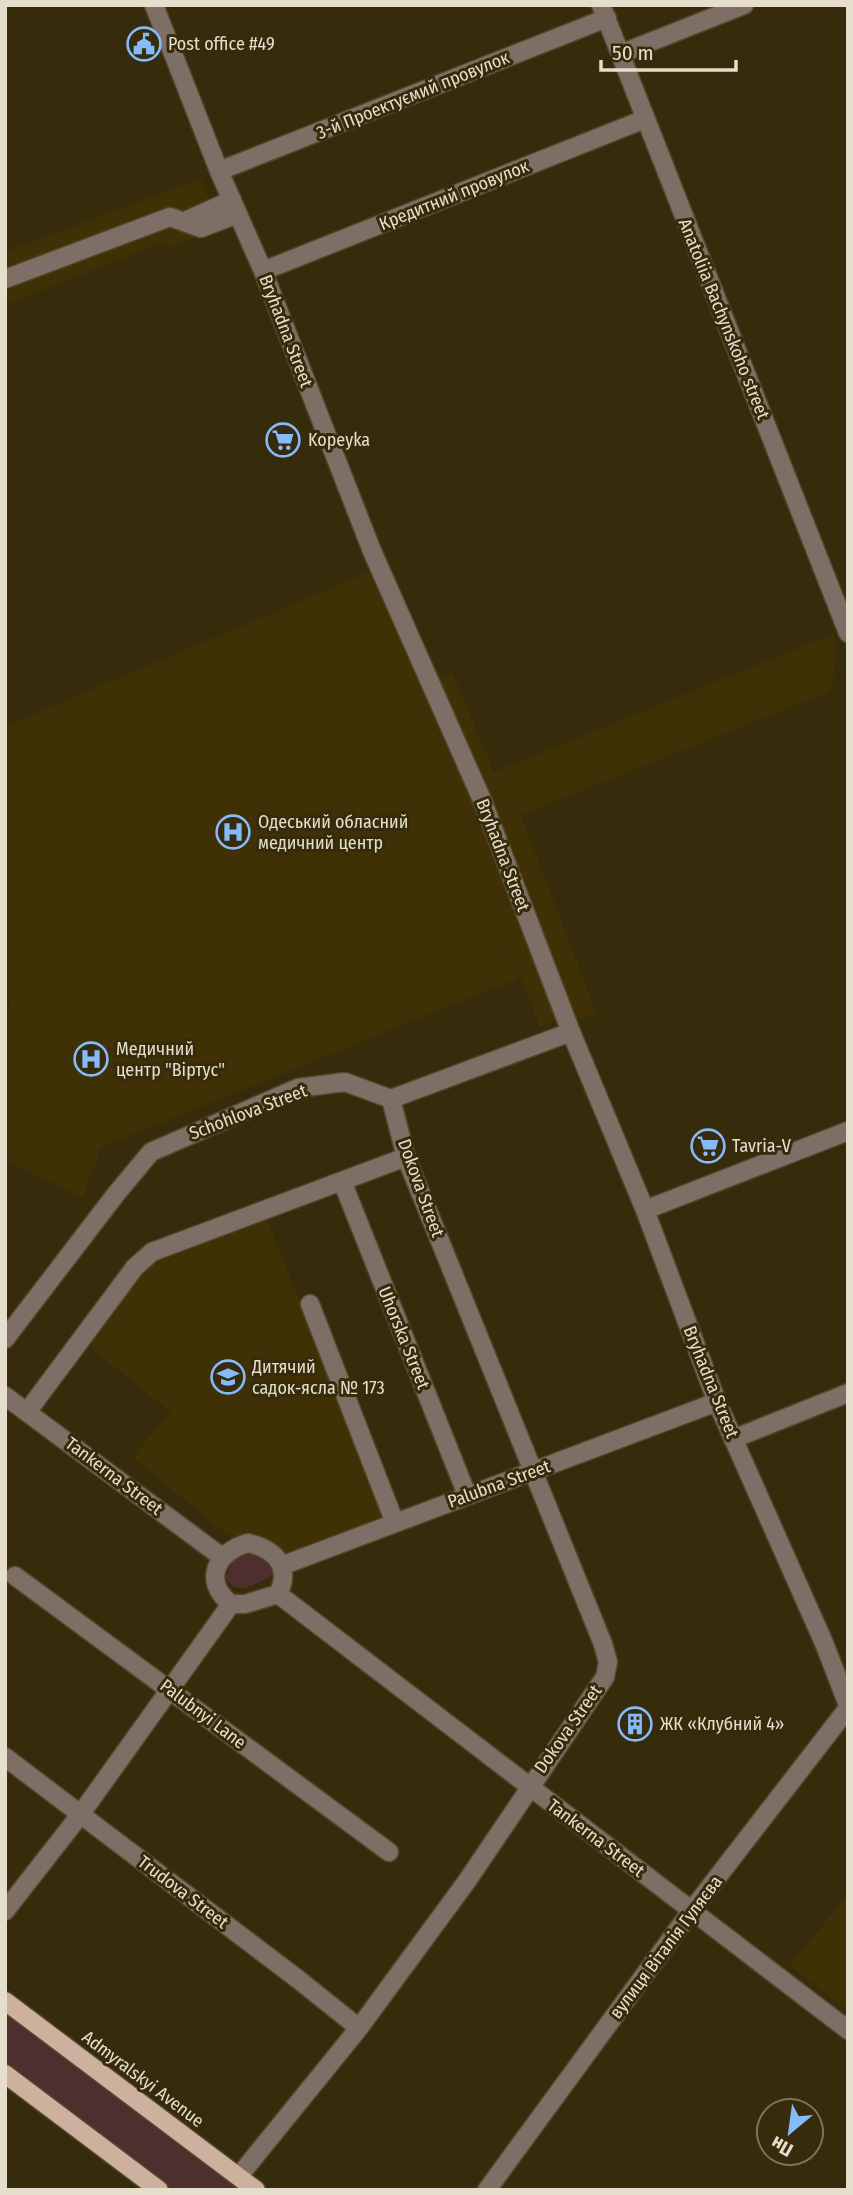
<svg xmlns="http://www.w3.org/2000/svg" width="853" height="2195" font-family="'Fira Sans Condensed',sans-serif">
  <rect width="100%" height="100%" fill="#362b0b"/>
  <path fill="#3f3006" d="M 201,178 L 215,217 L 201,235 L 170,247 L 167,241 L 5,305 L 5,252 Z
    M 374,570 L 438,678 L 453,674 L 494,772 L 833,634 L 837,650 L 831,691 L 521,815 L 597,1015 L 554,1022 L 540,1027 L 471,858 L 519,978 L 102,1147 L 82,1198 L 5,1160 L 5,1013 L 10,1007 L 5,987 L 5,726 Z
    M 264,1212 L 387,1520 L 263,1564 L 132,1457 L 171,1412 L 83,1342 L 147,1258 Z
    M 848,1894 L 848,2011 L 789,1966 Z"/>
  <path fill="#4e2f2d" d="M 247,1551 L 268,1557 L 275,1574 C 260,1581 235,1600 226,1577 L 233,1560 Z
    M 5,2010 L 246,2190 L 170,2190 L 5,2066 Z"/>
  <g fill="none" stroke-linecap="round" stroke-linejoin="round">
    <defs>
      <path id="minor" d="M 154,5 L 219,171 L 263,271 L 372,551 L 483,802 L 571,1032 L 645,1210 L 717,1402 L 824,1643 L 848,1705
        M 601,5 L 848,633
        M 620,54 L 744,5
        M 219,171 L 607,18
        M 185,221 L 232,200
        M 263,271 L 645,119
        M 5,279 L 170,217 L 201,228 L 238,214
        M 342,1181 L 467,1495
        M 645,1210 L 848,1131
        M 310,1304 L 395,1523
        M 5,1339 L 116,1194 L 151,1152 L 298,1088 L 345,1082 L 391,1099 L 571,1032
        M 5,1396 L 222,1557
        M 27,1412 L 135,1267 L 152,1252 L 406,1157
        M 733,1439 L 848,1393
        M 248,1543 C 275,1549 292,1567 278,1594 L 245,1604 L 231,1604 C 202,1581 216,1552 248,1543 Z
        M 281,1566 L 717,1402
        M 15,1576 L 389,1852
        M 278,1594 L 848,2030
        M 5,1757 L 299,1980 L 359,2028
        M 5,1911 L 80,1815 L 231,1604
        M 239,2176 L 359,2028 L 467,1881 L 605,1677 L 608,1662 L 603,1644 L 406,1157 L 391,1099
        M 487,2190 L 692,1910 L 848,1708"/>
      <path id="major" d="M 5,2001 L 256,2190
        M 5,2074 L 159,2190"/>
    </defs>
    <use href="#minor" stroke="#52482a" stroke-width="21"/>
    <use href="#major" stroke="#52482a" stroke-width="21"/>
    <use href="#minor" stroke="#7d6f66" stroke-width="18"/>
    <use href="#major" stroke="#cdb19e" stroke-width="18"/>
  </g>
  <defs>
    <symbol id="civic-ring" viewBox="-11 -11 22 22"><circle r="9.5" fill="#362b0b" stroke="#85bbfb" stroke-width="1.5"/><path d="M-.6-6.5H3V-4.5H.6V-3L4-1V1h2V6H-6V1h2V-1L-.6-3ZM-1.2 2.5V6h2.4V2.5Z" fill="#85bbfb"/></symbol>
    <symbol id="supermarket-ring" viewBox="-11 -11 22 22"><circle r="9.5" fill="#362b0b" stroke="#85bbfb" stroke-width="1.5"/><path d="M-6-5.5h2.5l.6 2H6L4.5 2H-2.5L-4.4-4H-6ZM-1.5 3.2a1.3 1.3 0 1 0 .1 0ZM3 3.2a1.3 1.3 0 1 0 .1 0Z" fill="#85bbfb"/></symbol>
    <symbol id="hospital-ring" viewBox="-11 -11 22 22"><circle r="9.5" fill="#362b0b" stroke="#85bbfb" stroke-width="1.5"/><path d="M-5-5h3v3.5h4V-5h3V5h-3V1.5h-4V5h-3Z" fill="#85bbfb"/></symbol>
    <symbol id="school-ring" viewBox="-11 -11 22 22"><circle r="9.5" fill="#362b0b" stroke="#85bbfb" stroke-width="1.5"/><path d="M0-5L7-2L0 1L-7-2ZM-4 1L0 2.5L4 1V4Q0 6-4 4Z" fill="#85bbfb"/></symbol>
    <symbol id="building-ring" viewBox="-11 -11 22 22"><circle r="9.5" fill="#362b0b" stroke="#85bbfb" stroke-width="1.5"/><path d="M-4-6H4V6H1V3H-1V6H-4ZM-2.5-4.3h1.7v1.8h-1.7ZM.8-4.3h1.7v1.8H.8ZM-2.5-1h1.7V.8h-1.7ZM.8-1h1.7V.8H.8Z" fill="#85bbfb"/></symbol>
  </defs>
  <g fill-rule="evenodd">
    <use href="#civic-ring" x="125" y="25" width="38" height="38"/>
    <use href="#supermarket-ring" x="264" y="421" width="38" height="38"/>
    <use href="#hospital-ring" x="214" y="813" width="38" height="38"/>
    <use href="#hospital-ring" x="72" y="1040" width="38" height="38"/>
    <use href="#supermarket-ring" x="689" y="1127" width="38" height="38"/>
    <use href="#school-ring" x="209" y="1358" width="38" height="38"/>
    <use href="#building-ring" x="616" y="1705" width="38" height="38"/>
  </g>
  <g text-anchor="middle" stroke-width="6" stroke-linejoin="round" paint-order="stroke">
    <g font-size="18" fill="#e6decd" stroke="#362b0b" text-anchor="start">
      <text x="168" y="50">Post office #49</text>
      <text x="308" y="446">Kopeyka</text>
      <text x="258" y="828">Одеський обласний<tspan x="258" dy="21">медичний центр</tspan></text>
      <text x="116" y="1055">Медичний<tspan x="116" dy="21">центр "Віртус"</tspan></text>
      <text x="732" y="1152">Tavria-V</text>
      <text x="252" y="1373">Дитячий<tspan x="252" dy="21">садок-ясла № 173</tspan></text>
      <text x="660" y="1730">ЖК «Клубний 4»</text>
    </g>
    <g font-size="18" fill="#e6decd" stroke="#362b0b">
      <text transform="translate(413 95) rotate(-22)" y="6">3-й Проектуємий провулок</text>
      <text transform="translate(454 195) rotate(-22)" y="6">Кредитний провулок</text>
      <text transform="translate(724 319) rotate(68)" y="6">Anatoliia Bachynskoho street</text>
      <text transform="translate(286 331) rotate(69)" y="6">Bryhadna Street</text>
      <text transform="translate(503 855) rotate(69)" y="6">Bryhadna Street</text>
      <text transform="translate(248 1112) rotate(-21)" y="6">Schohlova Street</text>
      <text transform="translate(421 1188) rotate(70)" y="6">Dokova Street</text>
      <text transform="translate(404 1338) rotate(68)" y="6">Uhorska Street</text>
      <text transform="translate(711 1382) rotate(68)" y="6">Bryhadna Street</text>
      <text transform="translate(114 1476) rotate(37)" y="6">Tankerna Street</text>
      <text transform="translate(499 1484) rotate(-20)" y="6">Palubna Street</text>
      <text transform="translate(203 1714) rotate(37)" y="6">Palubnyi Lane</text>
      <text transform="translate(568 1729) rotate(-55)" y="6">Dokova Street</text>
      <text transform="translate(596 1838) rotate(37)" y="6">Tankerna Street</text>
      <text transform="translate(183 1892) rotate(37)" y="6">Trudova Street</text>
      <text transform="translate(666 1947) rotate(-53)" y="6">вулиця Віталія Гуляєва</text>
      <text transform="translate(143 2079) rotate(37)" y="6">Admyralskyi Avenue</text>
    </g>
  </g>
  <rect width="853" height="2195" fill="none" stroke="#e6decd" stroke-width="14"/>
  <g transform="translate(790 2132) rotate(209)"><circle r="33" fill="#362b0b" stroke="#7c7359" stroke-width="2"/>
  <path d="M0-5L12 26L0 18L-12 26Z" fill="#85bbfb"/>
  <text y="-10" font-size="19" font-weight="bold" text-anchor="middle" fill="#e6decd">Пн</text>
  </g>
  <path d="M601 60v10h135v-10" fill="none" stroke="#e6decd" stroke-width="3.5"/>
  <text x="612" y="60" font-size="21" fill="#e6decd" stroke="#362b0b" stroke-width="5" paint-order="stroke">50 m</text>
</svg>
